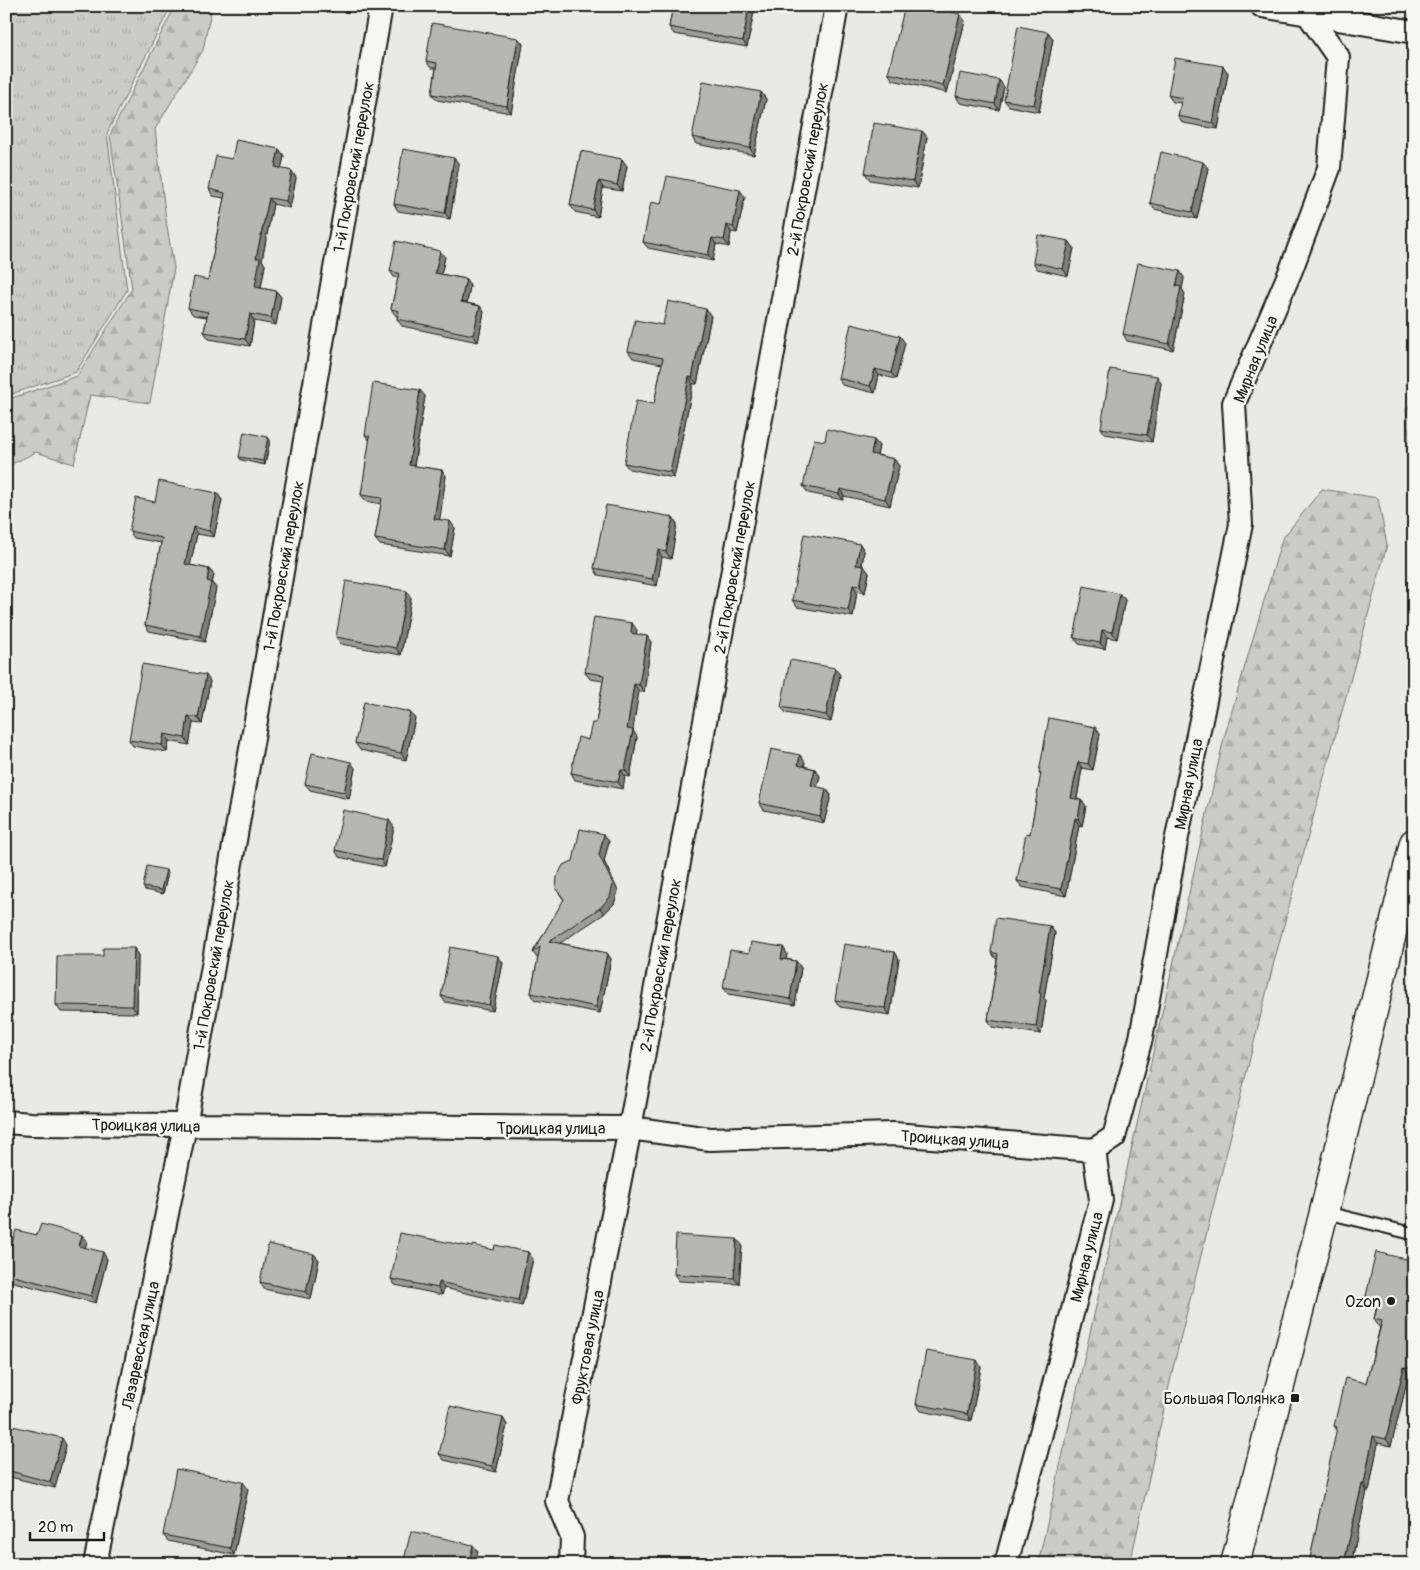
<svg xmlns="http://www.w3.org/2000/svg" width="1420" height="1570" font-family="Pangolin,sans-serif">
  <defs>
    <pattern id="grass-tufts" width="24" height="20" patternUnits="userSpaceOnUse" patternTransform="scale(1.25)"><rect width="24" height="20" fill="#cbcbc7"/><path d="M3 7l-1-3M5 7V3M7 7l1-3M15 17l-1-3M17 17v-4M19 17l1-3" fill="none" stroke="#aeaeaa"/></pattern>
    <pattern id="forest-firs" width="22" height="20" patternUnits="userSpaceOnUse" patternTransform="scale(1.25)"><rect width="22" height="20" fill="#cbcbc7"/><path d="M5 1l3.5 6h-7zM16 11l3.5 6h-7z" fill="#aeaeaa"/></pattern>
  </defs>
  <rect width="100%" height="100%" fill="#e9e9e5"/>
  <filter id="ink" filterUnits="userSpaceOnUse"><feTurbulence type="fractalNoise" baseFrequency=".02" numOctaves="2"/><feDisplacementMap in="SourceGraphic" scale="10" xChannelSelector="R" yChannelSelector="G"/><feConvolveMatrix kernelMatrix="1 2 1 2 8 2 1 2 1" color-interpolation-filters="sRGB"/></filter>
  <g filter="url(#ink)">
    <path fill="url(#grass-tufts)" stroke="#747472" d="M 6,6 L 171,6 L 107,133 L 127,290 L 76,372 L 6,396 Z"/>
    <path fill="url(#forest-firs)" stroke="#747472" d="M 175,6 L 212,6 L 203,50 L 155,129 L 166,220 L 174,268 L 150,403 L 90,395 L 74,464 L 36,452 L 6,467 L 6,400 L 77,376 L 132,289 L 110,135 Z
      M 1414,400 L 1414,455 L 1410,455 L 1406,409 Z
      M 1322,489 L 1378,498 L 1387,545 L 1275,958 L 1173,1368 L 1130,1564 L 1038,1564 L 1224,738 L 1282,539 Z"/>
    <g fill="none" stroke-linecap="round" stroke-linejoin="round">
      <defs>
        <path id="service" d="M 1324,1212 L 1414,1234"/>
        <path id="minor" d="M 1262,6 L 1414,32
          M 6,1122 L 31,1124 L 630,1128 L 710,1139 L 894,1134 L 1094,1150
          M 95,1564 L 185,1126 L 381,6
          M 571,1564 L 572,1537 L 557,1501 L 630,1128 L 837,6
          M 1006,1564 L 1052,1392 L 1101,1200 L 1094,1150 L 1114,1137 L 1141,1038 L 1176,842 L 1241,524 L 1234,403 L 1291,270 L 1329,168 L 1338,57 L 1308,14 L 1309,6"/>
        <path id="tertiary" d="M 1235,1564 L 1324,1212 L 1414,843"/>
      </defs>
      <use href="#service" stroke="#1c1c1c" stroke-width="15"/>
      <use href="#minor" stroke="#1c1c1c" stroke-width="26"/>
      <use href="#tertiary" stroke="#1c1c1c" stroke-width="31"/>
      <use href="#service" stroke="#f6f6f2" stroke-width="11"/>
      <use href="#minor" stroke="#f6f6f2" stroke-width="22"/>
      <use href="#tertiary" stroke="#f6f6f2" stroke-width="28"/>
    </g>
    <path fill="#9d9d9a" stroke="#1c1c1c" d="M 673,6 L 755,6 L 747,47 L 674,34 L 669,27 Z
      M 965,21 L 947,93 L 893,80 L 888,73 Z
      M 1048,32 L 1053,39 L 1039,112 L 1009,106 L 1004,100 Z
      M 518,38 L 523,44 L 511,113 L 437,100 L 432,94 L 436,68 L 431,68 L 426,61 Z
      M 1223,66 L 1228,73 L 1218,129 L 1183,123 L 1178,116 L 1181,103 L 1173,102 L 1168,95 Z
      M 999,80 L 1004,87 L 999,110 L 960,103 L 956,96 Z
      M 761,92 L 766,99 L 754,155 L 696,144 L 692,137 Z
      M 922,131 L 927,137 L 918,188 L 870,180 L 865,173 Z
      M 279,149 L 284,156 L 281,169 L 292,171 L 296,178 L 290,208 L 273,204 L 262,260 L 265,265 L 261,288 L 276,291 L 281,297 L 276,325 L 254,321 L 250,346 L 209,339 L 204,332 L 207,317 L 193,315 L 188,308 L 208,280 L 224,198 L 213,196 L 209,189 L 232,159 Z
      M 581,151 L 627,166 L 622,191 L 603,188 L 598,217 L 575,212 L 570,205 Z
      M 459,164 L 450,219 L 398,211 L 394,204 Z
      M 1208,168 L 1197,219 L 1154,209 L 1150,203 Z
      M 745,197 L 737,233 L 731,232 L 729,247 L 716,244 L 713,261 L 648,248 L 643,242 L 661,204 Z
      M 1069,241 L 1074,248 L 1068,276 L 1037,269 L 1033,262 Z
      M 445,257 L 441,274 L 466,279 L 470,286 L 467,303 L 480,306 L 484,312 L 478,342 L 402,326 L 397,319 L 398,316 L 396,316 L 391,309 L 398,278 L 394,277 L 390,271 Z
      M 1180,271 L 1184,278 L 1182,289 L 1185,294 L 1173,350 L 1127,341 L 1123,334 Z
      M 711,316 L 697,384 L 693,384 L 674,478 L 629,469 L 624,463 L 654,404 L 662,364 L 633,358 L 628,351 L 663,325 Z
      M 905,343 L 896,379 L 879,375 L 875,393 L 842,385 L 838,378 Z
      M 1161,383 L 1152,442 L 1105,434 L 1101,428 Z
      M 425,396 L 414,466 L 442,470 L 446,476 L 439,519 L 455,528 L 450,556 L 380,545 L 375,539 L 381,504 L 366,501 L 361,495 L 370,441 L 365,435 Z
      M 270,440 L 265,465 L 241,460 L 239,457 Z
      M 874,440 L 879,446 L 877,455 L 894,459 L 899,466 L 890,506 L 844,496 L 843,500 L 808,493 L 803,486 L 825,441 Z
      M 217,493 L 222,500 L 214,537 L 197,534 L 190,565 L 209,569 L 214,575 L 212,583 L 216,588 L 205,642 L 149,631 L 145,625 L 161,543 L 134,538 L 129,531 L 155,502 Z
      M 673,517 L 677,524 L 671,559 L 662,557 L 657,586 L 598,575 L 594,568 Z
      M 860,544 L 864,551 L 862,566 L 869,573 L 865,593 L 857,591 L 853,617 L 797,607 L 792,600 Z
      M 1120,594 L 1125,600 L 1117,639 L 1107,637 L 1105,649 L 1079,644 L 1074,638 Z
      M 411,598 L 401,655 L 341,644 L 336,637 Z
      M 637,630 L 636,634 L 651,642 L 644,692 L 639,691 L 632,730 L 637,737 L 630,777 L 625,776 L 623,789 L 575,780 L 571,773 L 596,723 L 603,681 L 590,679 L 585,672 Z
      M 840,675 L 831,722 L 786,713 L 781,707 Z
      M 210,681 L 202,724 L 193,723 L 189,745 L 169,741 L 167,752 L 133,746 L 129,740 Z
      M 415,718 L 406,760 L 360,750 L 355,743 Z
      M 1100,734 L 1093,770 L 1082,768 L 1077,799 L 1081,800 L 1086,806 L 1082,826 L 1079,825 L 1066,896 L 1022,887 L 1017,881 L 1030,834 L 1041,775 L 1039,772 Z
      M 805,762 L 804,766 L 815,769 L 820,776 L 817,787 L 826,789 L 831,795 L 824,823 L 764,810 L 759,803 Z
      M 355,768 L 349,799 L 310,790 L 305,784 Z
      M 394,827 L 385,867 L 339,857 L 335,850 Z
      M 609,841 L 604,861 L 618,891 L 614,904 L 604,914 L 560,943 L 607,953 L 611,959 L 600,1013 L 535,1000 L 531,993 L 538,958 L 537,958 L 533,952 L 564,900 L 556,889 L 573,861 Z
      M 166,870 L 168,873 L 163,894 L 145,890 L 143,887 Z
      M 1050,926 L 1055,933 L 1044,998 L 1046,1000 L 1041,1034 L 992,1027 L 988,1020 L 997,959 L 996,959 L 991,952 Z
      M 783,947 L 787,954 L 786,959 L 796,961 L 801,968 L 795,1005 L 728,994 L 723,987 L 749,953 Z
      M 895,952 L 899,959 L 890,1015 L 840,1007 L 835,1000 Z
      M 138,955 L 137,1013 L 61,1012 L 56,1005 L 103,956 Z
      M 498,956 L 503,963 L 493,1011 L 445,1002 L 441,996 Z
      M 37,1235 L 82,1235 L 87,1241 L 85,1248 L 107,1259 L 96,1303 L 6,1280 L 6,1241 L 12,1243 Z
      M 742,1245 L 739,1284 L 679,1281 L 674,1274 Z
      M 472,1247 L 494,1250 L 528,1252 L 533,1259 L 522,1306 L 444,1288 L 442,1295 L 395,1285 L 391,1279 Z
      M 314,1254 L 319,1260 L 311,1299 L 264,1289 L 260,1282 Z
      M 1414,1261 L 1414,1375 L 1409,1374 L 1391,1446 L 1378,1443 L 1369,1491 L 1367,1491 L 1351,1564 L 1309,1564 L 1337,1430 L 1334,1426 L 1366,1383 L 1380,1327 L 1379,1327 L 1374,1319 L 1377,1305 L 1371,1304 L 1366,1296 Z
      M 981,1367 L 971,1421 L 921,1411 L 916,1404 Z
      M 503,1418 L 507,1425 L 496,1472 L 444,1460 L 439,1454 Z
      M 66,1445 L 55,1488 L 6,1476 L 6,1451 Z
      M 248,1489 L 234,1555 L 168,1541 L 163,1535 Z"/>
    <path fill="#7f7f7d" stroke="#1c1c1c" d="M 749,6 L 755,6 L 747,47 L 743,41 Z
      M 960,14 L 965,21 L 947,93 L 943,86 Z
      M 1048,32 L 1053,39 L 1039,112 L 1034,105 Z
      M 518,38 L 523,44 L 511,113 L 507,106 Z
      M 1223,66 L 1228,73 L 1218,129 L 1213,123 Z
      M 999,80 L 1004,87 L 999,110 L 995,104 Z
      M 761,92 L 766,99 L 754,155 L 750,148 Z
      M 922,131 L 927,137 L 918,188 L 913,181 Z
      M 279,149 L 284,156 L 280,174 L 275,167 Z
      M 454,158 L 459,164 L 450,219 L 445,213 Z
      M 622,159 L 627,166 L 622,191 L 617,185 Z
      M 1203,162 L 1208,168 L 1197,219 L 1192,212 Z
      M 292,171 L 296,178 L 290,208 L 286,201 Z
      M 599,181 L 603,188 L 598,217 L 593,210 Z
      M 740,190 L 745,197 L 737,233 L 733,227 Z
      M 269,198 L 273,204 L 262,260 L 265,265 L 260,293 L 255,287 L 256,258 Z
      M 727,225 L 731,232 L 729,247 L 724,240 Z
      M 712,238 L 716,244 L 713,261 L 708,255 Z
      M 1069,241 L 1074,248 L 1068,276 L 1063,269 Z
      M 440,251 L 445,257 L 440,280 L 435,273 Z
      M 1180,271 L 1184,278 L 1182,289 L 1185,294 L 1173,350 L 1169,344 L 1176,286 Z
      M 466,279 L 470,286 L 466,308 L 461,302 Z
      M 276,291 L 281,297 L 276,325 L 271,318 Z
      M 480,306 L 484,312 L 478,342 L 473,335 Z
      M 706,309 L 711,316 L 697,384 L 692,378 Z
      M 250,314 L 254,321 L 250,346 L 245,339 Z
      M 900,336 L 905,343 L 896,379 L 891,373 Z
      M 875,369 L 879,375 L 875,393 L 870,386 Z
      M 1157,376 L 1161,383 L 1152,442 L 1147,435 Z
      M 689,377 L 693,384 L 674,478 L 670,472 Z
      M 420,390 L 425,396 L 413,471 L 409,465 Z
      M 268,437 L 270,440 L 265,465 L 263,461 Z
      M 874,440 L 879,446 L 876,461 L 871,454 Z
      M 894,459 L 899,466 L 890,506 L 885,499 Z
      M 442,470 L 446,476 L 439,525 L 434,519 Z
      M 840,489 L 844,496 L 843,500 L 839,494 Z
      M 217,493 L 222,500 L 214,537 L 209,531 Z
      M 673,517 L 677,524 L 671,559 L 666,552 Z
      M 450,521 L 455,528 L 450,556 L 445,550 Z
      M 193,527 L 197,534 L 189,571 L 185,564 Z
      M 860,544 L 864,551 L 861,571 L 856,565 Z
      M 658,550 L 662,557 L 657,586 L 652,579 Z
      M 864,566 L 869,573 L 865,593 L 860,586 Z
      M 209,569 L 214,575 L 212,583 L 216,588 L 205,642 L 200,636 L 207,581 Z
      M 853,585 L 857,591 L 853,617 L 848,610 Z
      M 407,591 L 411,598 L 401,655 L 396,648 Z
      M 1120,594 L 1125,600 L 1117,639 L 1112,632 Z
      M 632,623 L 637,630 L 635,640 L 631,633 Z
      M 1102,630 L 1107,637 L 1105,649 L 1100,643 Z
      M 647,636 L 651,642 L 644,692 L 639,685 Z
      M 835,668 L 840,675 L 831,722 L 826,715 Z
      M 206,675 L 210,681 L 202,724 L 198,718 Z
      M 634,684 L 639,691 L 632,736 L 627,729 Z
      M 410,712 L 415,718 L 406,760 L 401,753 Z
      M 188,716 L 193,723 L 189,745 L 185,738 Z
      M 1095,727 L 1100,734 L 1093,770 L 1088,764 Z
      M 633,730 L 637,737 L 630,777 L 625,770 Z
      M 164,734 L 169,741 L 167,752 L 162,745 Z
      M 800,755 L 805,762 L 803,772 L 798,765 Z
      M 351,762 L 355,768 L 349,799 L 344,792 Z
      M 1078,762 L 1082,768 L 1076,804 L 1071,798 Z
      M 815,769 L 820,776 L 816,792 L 811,785 Z
      M 621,770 L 625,776 L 623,789 L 618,782 Z
      M 826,789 L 831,795 L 824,823 L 820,817 Z
      M 1081,800 L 1086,806 L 1082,826 L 1078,819 Z
      M 1075,818 L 1079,825 L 1066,896 L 1061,889 Z
      M 389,820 L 394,827 L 385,867 L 381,860 Z
      M 604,834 L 609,841 L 604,861 L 618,891 L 614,904 L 604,914 L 600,908 L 599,855 Z
      M 166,870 L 168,873 L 163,894 L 161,890 Z
      M 1050,926 L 1055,933 L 1044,998 L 1046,1000 L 1041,1034 L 1036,1027 L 1039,993 Z
      M 783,947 L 787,954 L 785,965 L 781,959 Z
      M 134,948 L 138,955 L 137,1013 L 132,1006 Z
      M 895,952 L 899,959 L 890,1015 L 885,1008 Z
      M 607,953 L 611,959 L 600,1013 L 596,1007 Z
      M 498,956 L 503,963 L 493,1011 L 489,1005 Z
      M 796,961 L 801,968 L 795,1005 L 790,999 Z
      M 82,1235 L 87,1241 L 84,1253 L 79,1246 Z
      M 737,1239 L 742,1245 L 739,1284 L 734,1278 Z
      M 103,1252 L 107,1259 L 96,1303 L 91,1296 Z
      M 528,1252 L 533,1259 L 522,1306 L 518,1300 Z
      M 314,1254 L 319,1260 L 311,1299 L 306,1292 Z
      M 439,1282 L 444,1288 L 442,1295 L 438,1288 Z
      M 977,1360 L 981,1367 L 971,1421 L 967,1414 Z
      M 1404,1367 L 1409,1374 L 1391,1446 L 1386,1439 Z
      M 503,1418 L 507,1425 L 496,1472 L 492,1466 Z
      M 1373,1436 L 1378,1443 L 1369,1491 L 1364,1484 Z
      M 62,1438 L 66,1445 L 55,1488 L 50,1482 Z
      M 243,1482 L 248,1489 L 234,1555 L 230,1548 Z
      M 1362,1484 L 1367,1491 L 1351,1564 L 1349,1564 L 1345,1558 Z
      M 473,1545 L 478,1552 L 475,1564 L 469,1564 Z
      M 1343,1558 L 1347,1564 L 1342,1564 Z"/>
    <path fill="#b6b6b3" stroke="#1c1c1c" d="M 673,6 L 749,6 L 743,41 L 669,27 Z
      M 905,6 L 926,6 L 960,14 L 943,86 L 888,73 Z
      M 432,23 L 518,38 L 507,106 L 432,94 L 437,63 L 426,61 Z
      M 1018,26 L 1048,32 L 1034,105 L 1004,100 Z
      M 1175,58 L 1223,66 L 1213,123 L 1178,116 L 1182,98 L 1168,95 Z
      M 960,73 L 999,80 L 995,104 L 956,96 Z
      M 703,81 L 761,92 L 750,148 L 692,137 Z
      M 874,123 L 922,131 L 913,181 L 865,173 Z
      M 236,140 L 279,149 L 275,167 L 292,171 L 286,201 L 269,198 L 256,258 L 260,258 L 255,287 L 276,291 L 271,318 L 250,314 L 245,339 L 204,332 L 208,312 L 188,308 L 194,277 L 208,280 L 225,193 L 209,189 L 216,156 L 232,159 Z
      M 403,149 L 454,158 L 445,213 L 394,204 Z
      M 581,151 L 622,159 L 617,185 L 599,181 L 593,210 L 570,205 Z
      M 1161,152 L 1203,162 L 1192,212 L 1150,203 Z
      M 667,176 L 740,190 L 733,227 L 727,225 L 724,240 L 712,238 L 708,255 L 643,242 L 651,202 L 661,204 Z
      M 1038,235 L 1069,241 L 1063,269 L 1033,262 Z
      M 396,241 L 440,251 L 435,273 L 466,279 L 461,302 L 480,306 L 473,335 L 397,319 L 399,311 L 391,309 L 399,273 L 390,271 Z
      M 1138,263 L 1180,271 L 1176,286 L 1181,287 L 1169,344 L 1123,334 Z
      M 668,301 L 706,309 L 692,378 L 689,377 L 670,472 L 624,463 L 636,401 L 654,404 L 663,358 L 628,351 L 635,320 L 663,325 Z
      M 851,324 L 900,336 L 891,373 L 875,369 L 870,386 L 838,378 Z
      M 1110,369 L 1157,376 L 1147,435 L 1101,428 Z
      M 373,383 L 420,390 L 409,465 L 442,470 L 434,519 L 450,521 L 445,550 L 375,539 L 382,498 L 361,495 L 370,436 L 365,435 Z
      M 827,429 L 874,440 L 871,454 L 894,459 L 885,499 L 840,489 L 839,494 L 803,486 L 814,439 L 825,441 Z
      M 244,432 L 268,437 L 263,461 L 239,457 Z
      M 159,481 L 217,493 L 209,531 L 193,527 L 185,564 L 209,569 L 207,581 L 211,582 L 200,636 L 145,625 L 162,538 L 129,531 L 136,498 L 155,502 Z
      M 606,505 L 673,517 L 666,552 L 658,550 L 652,579 L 594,568 Z
      M 804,534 L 860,544 L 856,565 L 864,566 L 860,586 L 853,585 L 848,610 L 792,600 Z
      M 346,581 L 407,591 L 396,648 L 336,637 Z
      M 1084,586 L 1120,594 L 1112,632 L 1102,630 L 1100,643 L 1074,638 Z
      M 594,617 L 632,623 L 631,633 L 647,636 L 639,685 L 634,684 L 627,729 L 633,730 L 625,770 L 621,770 L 618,782 L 571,773 L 578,737 L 588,740 L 592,723 L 596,723 L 604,675 L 585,672 Z
      M 790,660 L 835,668 L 826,715 L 781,707 Z
      M 142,664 L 206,675 L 198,718 L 188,716 L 185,738 L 164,734 L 162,745 L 129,740 Z
      M 364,702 L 410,712 L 401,753 L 355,743 Z
      M 1049,718 L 1095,727 L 1088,764 L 1078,762 L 1071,798 L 1081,800 L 1078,819 L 1075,818 L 1061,889 L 1017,881 L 1026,833 L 1030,834 L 1041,773 L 1039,772 Z
      M 771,749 L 800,755 L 798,765 L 815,769 L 811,785 L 826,789 L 820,817 L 759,803 Z
      M 312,753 L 351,762 L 344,792 L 305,784 Z
      M 343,810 L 389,820 L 381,860 L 335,850 Z
      M 580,829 L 604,834 L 599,855 L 613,884 L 610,897 L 600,908 L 549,941 L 607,953 L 596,1007 L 531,993 L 540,947 L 533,952 L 564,899 L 556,889 L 557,877 L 563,865 L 573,861 Z
      M 147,866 L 166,870 L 161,890 L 143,887 Z
      M 996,918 L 1050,926 L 1039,993 L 1041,993 L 1036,1027 L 988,1020 L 998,954 L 991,952 Z
      M 751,942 L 783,947 L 781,959 L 796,961 L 790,999 L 723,987 L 730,950 L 749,953 Z
      M 844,944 L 895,952 L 885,1008 L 835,1000 Z
      M 450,947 L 498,956 L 489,1005 L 441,996 Z
      M 103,948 L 134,948 L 132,1006 L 56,1005 L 57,956 L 103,956 Z
      M 41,1224 L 82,1235 L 79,1246 L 103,1252 L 91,1296 L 6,1274 L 6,1241 L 12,1243 L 16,1230 L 37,1235 Z
      M 400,1233 L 472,1247 L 473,1245 L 494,1250 L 495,1245 L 528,1252 L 518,1300 L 439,1282 L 438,1288 L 391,1279 Z
      M 676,1235 L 737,1239 L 734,1278 L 674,1274 Z
      M 268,1244 L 314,1254 L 306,1292 L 260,1282 Z
      M 1376,1252 L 1414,1261 L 1414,1369 L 1404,1367 L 1386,1439 L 1373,1436 L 1364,1484 L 1362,1484 L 1345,1558 L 1343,1558 L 1342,1564 L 1309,1564 L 1337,1427 L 1334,1426 L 1345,1378 L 1366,1383 L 1382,1321 L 1374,1319 L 1379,1300 L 1366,1296 Z
      M 926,1351 L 977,1360 L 967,1414 L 916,1404 Z
      M 450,1406 L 503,1418 L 492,1466 L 439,1454 Z
      M 13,1426 L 62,1438 L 50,1482 L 6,1470 L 6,1451 Z
      M 176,1469 L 243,1482 L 230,1548 L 163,1535 Z
      M 411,1531 L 473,1545 L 469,1564 L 403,1564 Z"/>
  </g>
  <g fill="#1c1c1c" stroke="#f6f6f2" stroke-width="2">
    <circle cx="1391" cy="1301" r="5"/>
    <rect x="1290" y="1393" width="10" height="10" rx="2.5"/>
  </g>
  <g text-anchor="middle" stroke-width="4.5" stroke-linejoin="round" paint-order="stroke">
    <g font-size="16" fill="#1c1c1c" stroke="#f6f6f2">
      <text transform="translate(353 167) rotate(-80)" y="6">1-й Покровский переулок</text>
      <text transform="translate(807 169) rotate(-80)" y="6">2-й Покровский переулок</text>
      <text transform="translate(1255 359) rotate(-68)" y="6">Мирная улица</text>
      <text transform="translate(283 566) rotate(-80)" y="6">1-й Покровский переулок</text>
      <text transform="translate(734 567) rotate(-80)" y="6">2-й Покровский переулок</text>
      <text transform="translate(1188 784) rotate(-79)" y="6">Мирная улица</text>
      <text transform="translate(213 965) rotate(-80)" y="6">1-й Покровский переулок</text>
      <text transform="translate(660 965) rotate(-80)" y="6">2-й Покровский переулок</text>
      <text transform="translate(146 1125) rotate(1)" y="6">Троицкая улица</text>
      <text x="551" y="1134">Троицкая улица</text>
      <text transform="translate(955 1139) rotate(4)" y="6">Троицкая улица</text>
      <text transform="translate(1086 1257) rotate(-76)" y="6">Мирная улица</text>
      <text transform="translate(140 1345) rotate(-78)" y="6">Лазаревская улица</text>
      <text transform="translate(587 1347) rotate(-79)" y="6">Фруктовая улица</text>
    </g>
    <g font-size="16" fill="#1c1c1c" stroke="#f6f6f2" text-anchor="end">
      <text x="1381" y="1307">Ozon</text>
      <text x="1285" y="1404">Большая Полянка</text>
    </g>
  </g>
  <rect width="1420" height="1570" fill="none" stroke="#f6f6f2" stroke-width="25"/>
  <rect x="12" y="12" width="1395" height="1545" fill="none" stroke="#1c1c1c" stroke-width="2" filter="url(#ink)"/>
  <path d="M30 1532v8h74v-8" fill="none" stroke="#1c1c1c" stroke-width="2.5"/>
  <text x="38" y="1532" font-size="15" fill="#1c1c1c" stroke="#f6f6f2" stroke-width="4" paint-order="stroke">20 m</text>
</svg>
